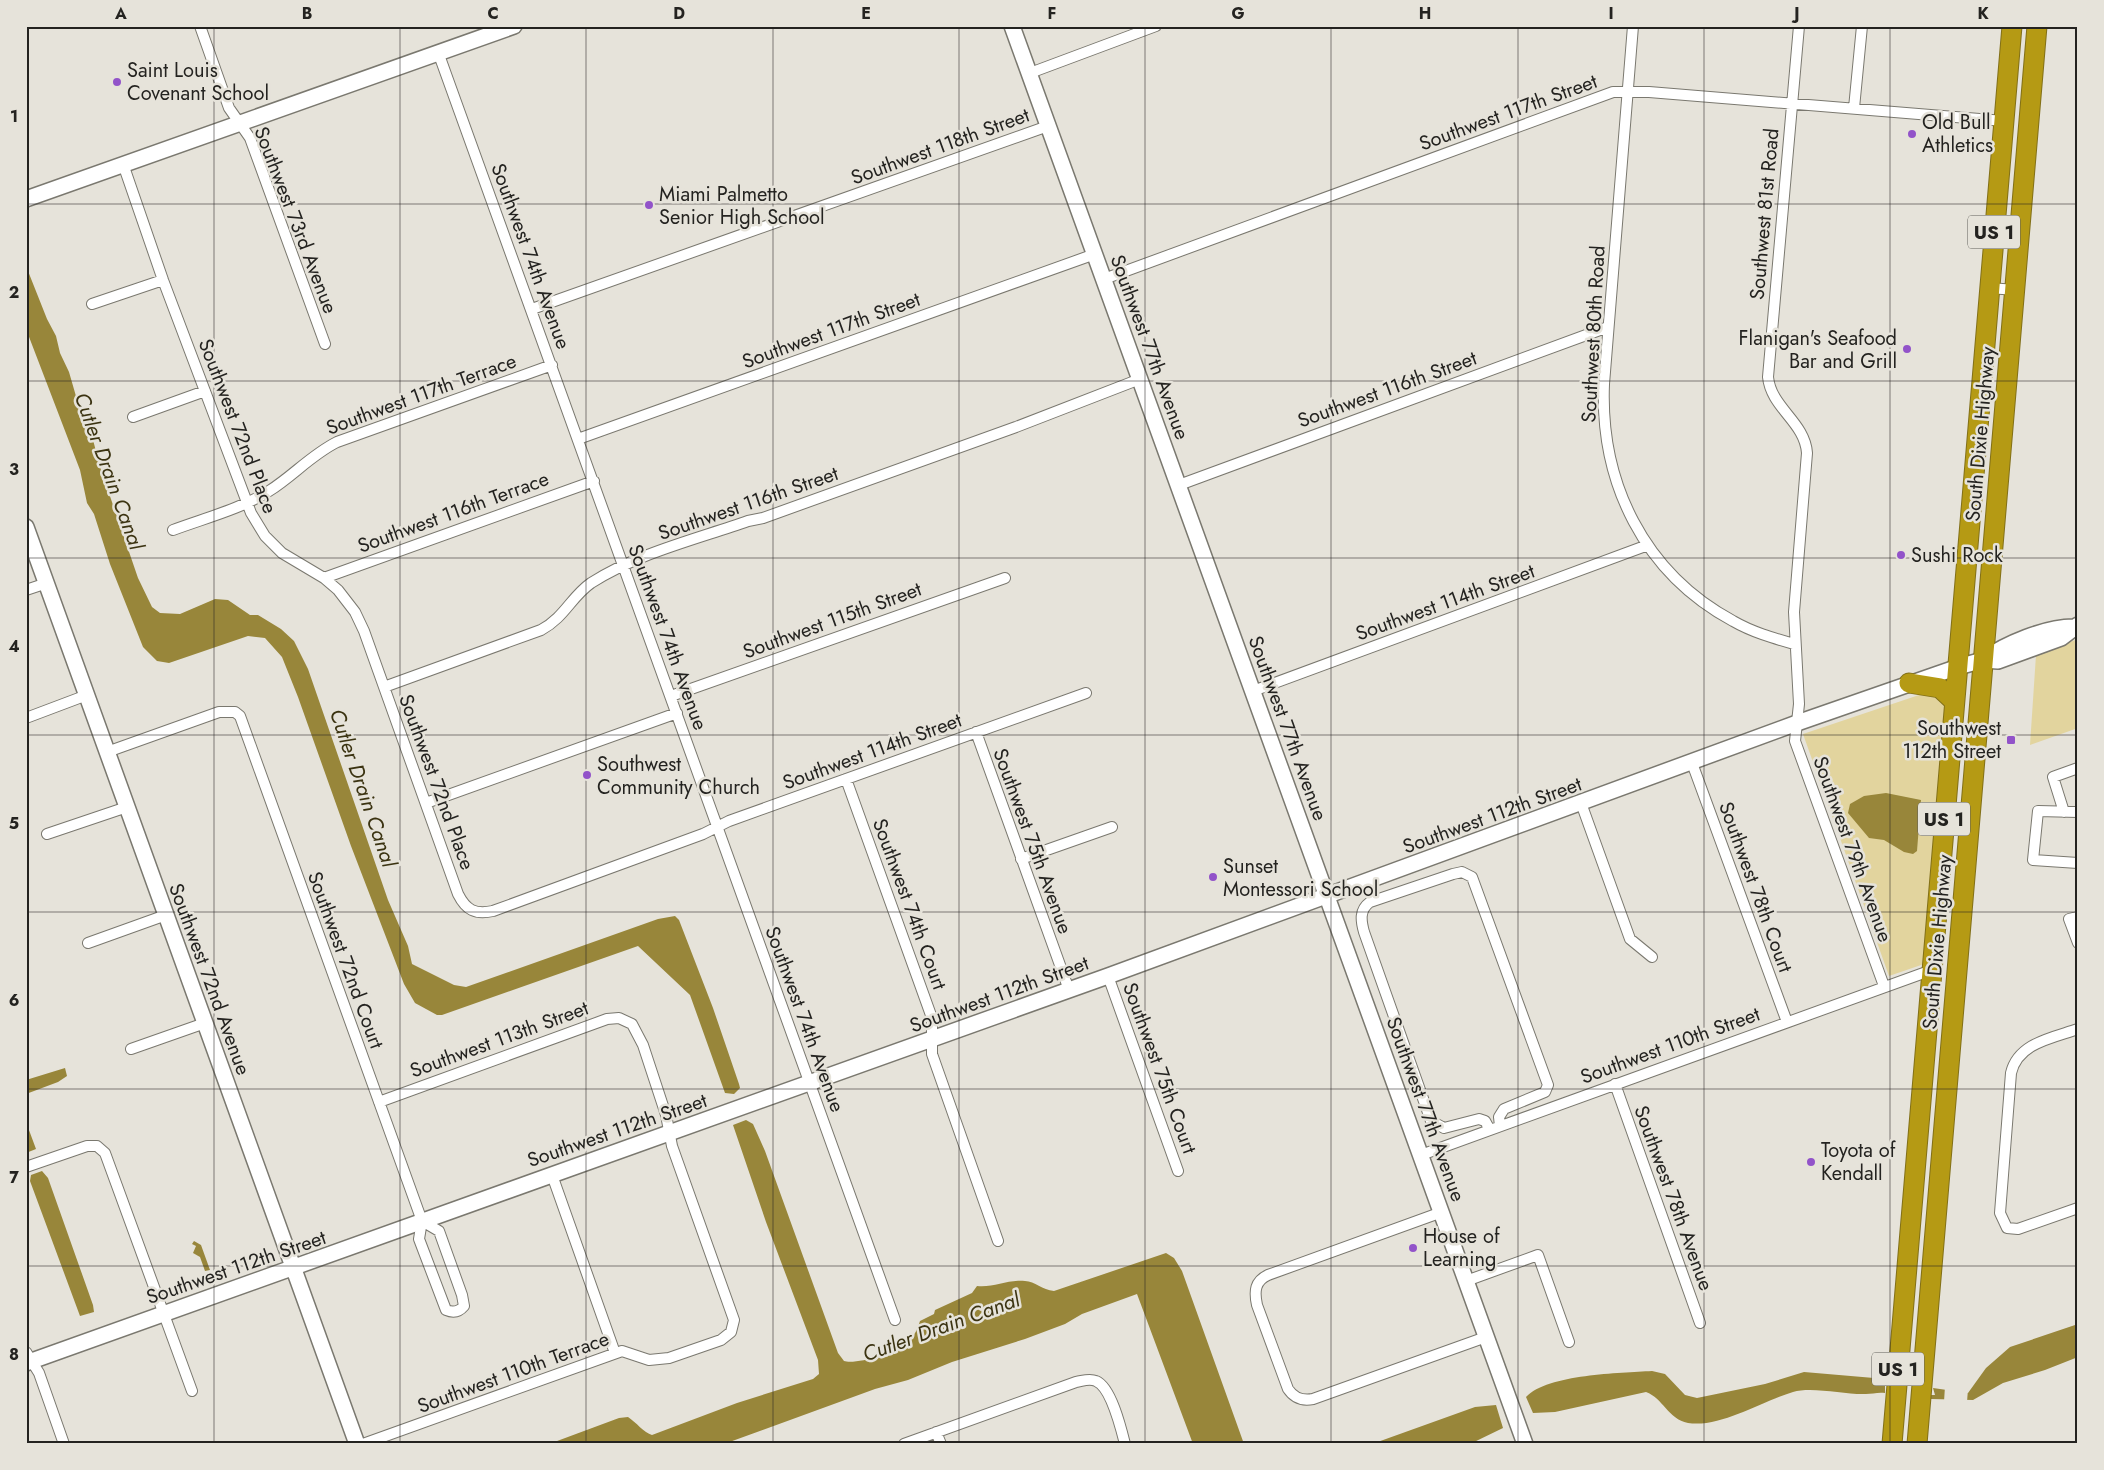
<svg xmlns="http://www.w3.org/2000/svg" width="2104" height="1470" font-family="Jost,sans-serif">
  <rect width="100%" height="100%" fill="#e6e3da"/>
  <path fill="#e2d49e" d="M 2078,639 L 2078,728 L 2030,745 L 2036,655 Z
    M 1925,693 L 1935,694 L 1945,704 L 1924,964 L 1889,976 L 1803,734 Z"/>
  <path fill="#98863a" d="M 26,266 L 47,319 L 56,336 L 60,353 L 69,372 L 82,417 L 91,432 L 100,467 L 138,578 L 152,607 L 160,613 L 180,614 L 215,599 L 228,600 L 250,615 L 258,615 L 281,629 L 294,641 L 308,669 L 388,900 L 408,946 L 412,964 L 454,985 L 466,987 L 658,919 L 675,916 L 679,920 L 713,1008 L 739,1084 L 740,1088 L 734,1094 L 725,1093 L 690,995 L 638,946 L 442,1015 L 437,1015 L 415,1003 L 404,984 L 351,846 L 298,697 L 282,657 L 265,638 L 248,636 L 169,663 L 157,661 L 143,647 L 110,564 L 94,514 L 87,503 L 80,470 L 26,329 Z
    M 1886,793 L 1921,800 L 1917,851 L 1913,854 L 1904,852 L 1884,840 L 1869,838 L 1848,813 L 1850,804 L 1864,796 Z
    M 65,1068 L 67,1076 L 58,1082 L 26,1094 L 26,1080 Z
    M 746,1120 L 753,1124 L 765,1151 L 838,1353 L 844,1361 C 855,1365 895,1353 905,1345 C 913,1338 917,1331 920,1321 L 934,1314 L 935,1310 L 972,1293 L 977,1286 C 993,1288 1009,1279 1025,1281 C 1035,1281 1042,1290 1054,1291 L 1166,1253 L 1174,1258 L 1182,1271 L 1244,1444 L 1193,1444 L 1137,1294 L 1082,1314 L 1065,1324 L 1025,1339 L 952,1362 L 908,1380 L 875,1389 L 724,1444 L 549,1444 L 619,1418 L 628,1417 C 636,1422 644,1433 652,1435 L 737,1403 L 813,1379 L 819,1374 L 818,1360 L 766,1222 L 733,1125 Z
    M 26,1122 L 36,1149 L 26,1153 Z
    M 42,1171 L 48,1178 L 93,1305 L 94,1312 L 80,1316 L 30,1181 L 31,1175 Z
    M 194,1241 L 201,1245 L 210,1270 L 205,1271 L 200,1257 L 193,1253 L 196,1246 L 192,1244 Z
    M 2078,1324 L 2078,1357 L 2045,1370 L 2003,1383 L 1973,1400 L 1931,1399 L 1931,1395 L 1935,1395 L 1933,1388 L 1968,1393 L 1986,1368 L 2010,1347 Z
    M 1652,1371 L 1665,1374 L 1685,1395 L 1697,1398 L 1765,1384 L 1804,1372 L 1874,1378 L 1885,1383 L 1885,1393 C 1878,1392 1872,1394 1866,1394 C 1846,1395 1812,1386 1793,1392 C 1762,1401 1721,1428 1688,1423 C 1668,1419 1663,1398 1646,1392 L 1555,1412 L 1533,1413 L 1526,1397 C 1548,1374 1620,1373 1652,1371 Z
    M 1496,1405 L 1503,1428 L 1470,1444 L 1372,1444 L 1475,1407 Z"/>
  <path fill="#e6e3da" d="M 1945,1386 L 1968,1389 L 1967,1402 L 1944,1402 Z"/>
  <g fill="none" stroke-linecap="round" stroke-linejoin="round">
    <defs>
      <path id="street" d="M 200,26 L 229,108 L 250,138 L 325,344
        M 1633,26 L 1604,384 C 1600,483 1644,573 1733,621 C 1752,632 1773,638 1794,644
        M 1799,26 L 1768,377 C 1771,408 1805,422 1807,453 L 1794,612 L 1799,704 L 1795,741 L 1884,986
        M 438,52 L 895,1320
        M 1030,73 L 1156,26
        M 1854,108 L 1862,26
        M 123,164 L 163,280 L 251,513 L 265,536 L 282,553 L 324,578 L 338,590 L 355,612 L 364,631 L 458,894 C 466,910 475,915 493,911 L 703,834 L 729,821 L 1086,693
        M 1104,279 L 1613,92 L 1649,92 L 2004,121
        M 1990,288 L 2015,290
        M 92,304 L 163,280
        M 532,309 L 1048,126
        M 133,417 L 205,391
        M 578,439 L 1095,254
        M 1179,485 L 1608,327
        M 173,530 C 205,518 241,509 269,491 C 293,476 311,455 337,442 L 552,365
        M 324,578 L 594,481
        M 26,590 L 47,583
        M 384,687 L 541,630 C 565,617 571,597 591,583 C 638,553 697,539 748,521 L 763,518 L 1016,427 L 1140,379
        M 1253,691 L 1648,545
        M 671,696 L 1005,578
        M 26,718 L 87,695
        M 976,732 L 1069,990
        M 107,752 L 219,712 L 235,712 L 240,716 L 422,1221 L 419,1239 L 446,1310 C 453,1313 459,1312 464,1306 L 462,1295 L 439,1231 L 422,1221
        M 1692,763 L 1787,1022
        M 846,779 L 932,1018 L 932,1054 L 998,1241
        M 426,803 L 677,713
        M 1581,803 L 1630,939 L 1652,957
        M 2064,812 L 2053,777 L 2078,768
        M 2078,812 L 2038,811 L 2033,860 L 2078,863
        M 47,834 L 127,807
        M 1021,859 L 1112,827
        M 2078,917 L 2069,919 L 2078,943
        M 88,943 L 166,915
        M 1108,976 L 1178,1171
        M 2078,1029 C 2052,1038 2018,1043 2011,1073 L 2000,1213 L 2007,1228 L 2018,1229 L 2078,1208
        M 131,1049 L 205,1023
        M 1615,1084 L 1700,1323
        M 1490,1130 L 1485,1121 L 1479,1119 L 1444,1128 L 1431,1121 L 1364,932 C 1361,921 1359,910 1370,902 L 1453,874 L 1462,872 L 1472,877 L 1548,1085 L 1545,1092 L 1504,1109 L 1499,1117 L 1500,1126
        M 1421,1155 L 1932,970
        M 26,1167 L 87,1146 L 97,1146 L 105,1153 L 192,1391
        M 552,1175 L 615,1353
        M 1442,1212 L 1268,1275 C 1255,1281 1254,1291 1257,1305 L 1288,1389 C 1294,1398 1303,1401 1313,1399 L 1486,1337
        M 1466,1281 L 1538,1255 L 1569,1342
        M 26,1352 L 39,1373 L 64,1444
        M 936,1432 L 941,1444
        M 363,1444 L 622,1351 L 649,1360 L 669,1358 L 721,1340 L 731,1332 L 734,1320 L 672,1146 L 666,1115 L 643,1045 L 632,1024 L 619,1018 L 607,1019 L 379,1102
        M 904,1444 L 1076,1382 C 1083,1381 1089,1378 1096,1381 C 1111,1387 1121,1428 1125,1444"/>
      <path id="secondary" d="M 1012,26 L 1525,1444
        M 26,199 L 514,26
        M 26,527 L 357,1444
        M 1983,660 C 2005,644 2046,627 2073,627
        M 26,1363 L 1108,976 L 1797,723 L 1958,667 L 1983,660 L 1998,661 L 2061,638 L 2078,625"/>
      <path id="highway" d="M 1909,683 L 1940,688 L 1954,701
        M 1892,1444 L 2012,26
        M 1917,1444 L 2037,26"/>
    </defs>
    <use href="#street" stroke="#7a786f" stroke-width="12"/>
    <use href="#secondary" stroke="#7a786f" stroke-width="18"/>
    <use href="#highway" stroke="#827018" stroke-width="21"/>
    <use href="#street" stroke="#fff" stroke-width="10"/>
    <use href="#secondary" stroke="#fff" stroke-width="15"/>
    <use href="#highway" stroke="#b59a14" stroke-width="19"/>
  </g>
  <path fill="none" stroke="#242320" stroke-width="1" stroke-opacity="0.55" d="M 214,26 L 214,1444M 400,26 L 400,1444M 586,26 L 586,1444M 773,26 L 773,1444M 959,26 L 959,1444M 1145,26 L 1145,1444M 1331,26 L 1331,1444M 1518,26 L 1518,1444M 1704,26 L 1704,1444M 1890,26 L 1890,1444M 26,204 L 2078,204M 26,381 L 2078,381M 26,558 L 2078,558M 26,735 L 2078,735M 26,912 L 2078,912M 26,1089 L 2078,1089M 26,1266 L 2078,1266"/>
  <g fill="#9253c9" stroke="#e6e3da" stroke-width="2">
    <circle cx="117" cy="82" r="5"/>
    <circle cx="1912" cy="134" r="5"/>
    <circle cx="649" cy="205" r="5"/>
    <circle cx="1907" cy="349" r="5"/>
    <circle cx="1901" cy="555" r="5"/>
    <rect x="2006" y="735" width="10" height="10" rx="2.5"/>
    <circle cx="587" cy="775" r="5"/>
    <circle cx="1213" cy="877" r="5"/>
    <circle cx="1811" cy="1162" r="5"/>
    <circle cx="1413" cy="1248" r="5"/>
  </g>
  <g text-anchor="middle" stroke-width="5" stroke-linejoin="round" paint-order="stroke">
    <g fill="#e6e3da" stroke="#5e5d58" stroke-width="1">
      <rect x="1968" y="215.5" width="52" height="33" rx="4"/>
      <rect x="1918" y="802.5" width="52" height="33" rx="4"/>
      <rect x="1872" y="1352.5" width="52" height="33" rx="4"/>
    </g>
    <g font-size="19" font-weight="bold" fill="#242320">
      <text x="1994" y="239">US 1</text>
      <text x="1944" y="826">US 1</text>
      <text x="1898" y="1376">US 1</text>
    </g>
    <g font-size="20" fill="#242320" stroke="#e6e3da" text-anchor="start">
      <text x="127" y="77">Saint Louis<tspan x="127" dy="23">Covenant School</tspan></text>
      <text x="1922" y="129">Old Bull<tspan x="1922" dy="23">Athletics</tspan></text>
      <text x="659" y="201">Miami Palmetto<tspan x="659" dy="23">Senior High School</tspan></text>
      <text x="1897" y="345" text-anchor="end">Flanigan's Seafood<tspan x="1897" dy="23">Bar and Grill</tspan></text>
      <text x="1911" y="562">Sushi Rock</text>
      <text x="2001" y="735" text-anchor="end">Southwest<tspan x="2001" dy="23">112th Street</tspan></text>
      <text x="597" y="771">Southwest<tspan x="597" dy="23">Community Church</tspan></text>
      <text x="1223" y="873">Sunset<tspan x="1223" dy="23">Montessori School</tspan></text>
      <text x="1821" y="1157">Toyota of<tspan x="1821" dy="23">Kendall</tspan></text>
      <text x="1423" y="1243">House of<tspan x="1423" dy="23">Learning</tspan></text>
    </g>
    <g font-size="20" fill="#242320" stroke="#e6e3da">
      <text transform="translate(1508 112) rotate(-20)" y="7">Southwest 117th Street</text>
      <text transform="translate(940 146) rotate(-20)" y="7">Southwest 118th Street</text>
      <text transform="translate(1764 214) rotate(-85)" y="7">Southwest 81st Road</text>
      <text transform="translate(296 220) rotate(69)" y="7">Southwest 73rd Avenue</text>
      <text transform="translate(531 256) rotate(70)" y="7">Southwest 74th Avenue</text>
      <text transform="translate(831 330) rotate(-20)" y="7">Southwest 117th Street</text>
      <text transform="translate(1593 334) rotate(-87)" y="7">Southwest 80th Road</text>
      <text transform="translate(1150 347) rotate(70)" y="7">Southwest 77th Avenue</text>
      <text transform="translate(1387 389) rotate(-20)" y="7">Southwest 116th Street</text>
      <text transform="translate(421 394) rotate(-20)" y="7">Southwest 117th Terrace</text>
      <text transform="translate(238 426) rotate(69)" y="7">Southwest 72nd Place</text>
      <text transform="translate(1980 434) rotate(-85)" y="7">South Dixie Highway</text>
      <text transform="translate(748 503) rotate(-19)" y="7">Southwest 116th Street</text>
      <text transform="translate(453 512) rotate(-20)" y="7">Southwest 116th Terrace</text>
      <text transform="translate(1445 602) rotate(-20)" y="7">Southwest 114th Street</text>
      <text transform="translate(832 620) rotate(-20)" y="7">Southwest 115th Street</text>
      <text transform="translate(668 637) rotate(70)" y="7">Southwest 74th Avenue</text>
      <text transform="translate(1288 728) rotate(70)" y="7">Southwest 77th Avenue</text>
      <text transform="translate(872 751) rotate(-20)" y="7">Southwest 114th Street</text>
      <text transform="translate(437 782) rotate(70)" y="7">Southwest 72nd Place</text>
      <text transform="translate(1492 815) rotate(-20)" y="7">Southwest 112th Street</text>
      <text transform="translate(1033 841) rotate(70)" y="7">Southwest 75th Avenue</text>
      <text transform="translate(1853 849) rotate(70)" y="7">Southwest 79th Avenue</text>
      <text transform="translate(1756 887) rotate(70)" y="7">Southwest 78th Court</text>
      <text transform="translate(910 904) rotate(70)" y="7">Southwest 74th Court</text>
      <text transform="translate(1937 942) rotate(-85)" y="7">South Dixie Highway</text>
      <text transform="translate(346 960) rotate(70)" y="7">Southwest 72nd Court</text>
      <text transform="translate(210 979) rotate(70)" y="7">Southwest 72nd Avenue</text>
      <text transform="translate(999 994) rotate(-20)" y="7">Southwest 112th Street</text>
      <text transform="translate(805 1019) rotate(70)" y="7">Southwest 74th Avenue</text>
      <text transform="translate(499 1039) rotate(-20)" y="7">Southwest 113th Street</text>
      <text transform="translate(1670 1045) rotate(-20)" y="7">Southwest 110th Street</text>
      <text transform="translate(1160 1068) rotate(70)" y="7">Southwest 75th Court</text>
      <text transform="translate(1426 1109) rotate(70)" y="7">Southwest 77th Avenue</text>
      <text transform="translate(617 1130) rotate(-19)" y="7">Southwest 112th Street</text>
      <text transform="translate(1674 1198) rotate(70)" y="7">Southwest 78th Avenue</text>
      <text transform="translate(236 1267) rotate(-19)" y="7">Southwest 112th Street</text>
      <text transform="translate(513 1372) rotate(-20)" y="7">Southwest 110th Terrace</text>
    </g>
    <g font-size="21" font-style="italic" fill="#3b3311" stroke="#e6e3da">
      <text transform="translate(109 471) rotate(70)" y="7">Cutler Drain Canal</text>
      <text transform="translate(363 788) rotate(71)" y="7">Cutler Drain Canal</text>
      <text transform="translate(941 1327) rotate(-20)" y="7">Cutler Drain Canal</text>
    </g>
  </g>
  <rect width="2104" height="1470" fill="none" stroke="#e6e3da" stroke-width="55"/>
  <rect x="28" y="28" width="2048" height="1414" fill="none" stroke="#242320" stroke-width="2"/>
  <g font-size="16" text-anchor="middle" font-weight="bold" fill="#242320">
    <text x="121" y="19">A</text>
    <text x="307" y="19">B</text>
    <text x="493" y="19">C</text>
    <text x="679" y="19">D</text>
    <text x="866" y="19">E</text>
    <text x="1052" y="19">F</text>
    <text x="1238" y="19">G</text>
    <text x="1425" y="19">H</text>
    <text x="1611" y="19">I</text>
    <text x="1797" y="19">J</text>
    <text x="1983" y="19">K</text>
    <text x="14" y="122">1</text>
    <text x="14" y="298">2</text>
    <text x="14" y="475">3</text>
    <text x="14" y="652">4</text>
    <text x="14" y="829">5</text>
    <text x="14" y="1006">6</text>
    <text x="14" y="1183">7</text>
    <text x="14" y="1360">8</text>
  </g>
</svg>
